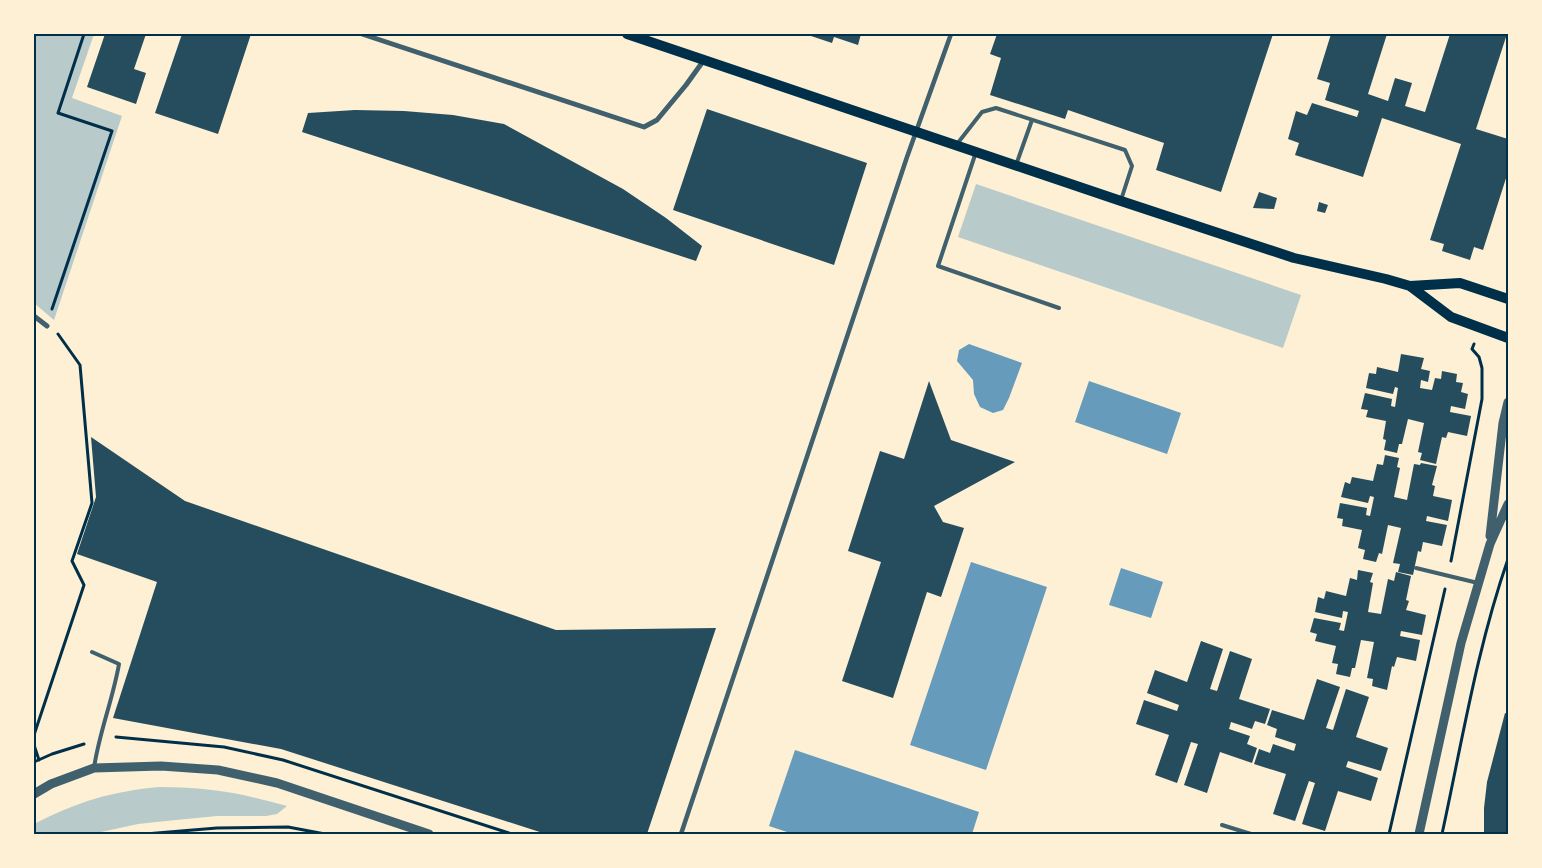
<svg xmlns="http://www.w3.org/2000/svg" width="1542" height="868" font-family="Signika,sans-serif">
  <rect width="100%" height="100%" fill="#fdf0d5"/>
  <path fill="#b9caca" d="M 34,34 L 94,34 L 72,98 L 122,116 L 54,320 L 34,303 Z
    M 976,184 L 1301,295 L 1283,348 L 958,237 Z
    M 160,787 C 208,787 241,793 287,806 L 277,814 L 266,816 L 217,816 L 166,821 L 138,824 L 92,834 L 34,834 L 34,824 C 77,802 112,791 160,787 Z"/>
  <path fill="#669bbc" d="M 969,344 L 1022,363 L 1009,398 L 1003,410 L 993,413 L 980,407 L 974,394 L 973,380 L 957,361 L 959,350 Z
    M 1089,381 L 1181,413 L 1167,454 L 1075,422 Z
    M 971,562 L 1047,587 L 986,770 L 910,745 Z
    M 1121,568 L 1163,582 L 1151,618 L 1109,605 Z
    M 795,750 L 979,812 L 972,834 L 793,834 L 769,826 Z"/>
  <path fill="#264d5e" d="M 105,34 L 146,34 L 134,69 L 146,73 L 136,104 L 87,87 Z
    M 182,34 L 251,34 L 218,134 L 155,113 Z
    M 805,34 L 861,34 L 858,45 L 834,37 L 832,43 Z
    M 997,34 L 1273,34 L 1221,192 L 1156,170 L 1164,143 L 1068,110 L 1065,119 L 990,95 L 1001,58 L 990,54 Z
    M 1331,34 L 1387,34 L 1368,94 L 1388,101 L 1395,78 L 1412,83 L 1405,106 L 1425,112 L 1450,34 L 1507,34 L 1476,129 L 1508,139 L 1508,172 L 1483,250 L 1474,247 L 1470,260 L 1442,251 L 1444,244 L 1430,240 L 1461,144 L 1382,118 L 1363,177 L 1295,155 L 1299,143 L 1288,139 L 1296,111 L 1307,115 L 1312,103 L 1357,117 L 1359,111 L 1325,100 L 1330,83 L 1317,79 Z
    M 707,109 L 867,163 L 834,265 L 673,210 Z
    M 355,110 L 404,111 L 453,115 L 504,124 L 623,189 L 666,218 L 702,246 L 696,261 L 302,132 L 308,113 Z
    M 1259,192 L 1277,198 L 1274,209 L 1253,208 Z
    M 1319,202 L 1328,205 L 1325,213 L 1317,211 Z
    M 1401,354 L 1424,358 L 1421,369 L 1430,371 L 1428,382 L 1421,380 L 1420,388 L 1432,390 L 1435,378 L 1441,379 L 1442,371 L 1457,374 L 1456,382 L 1463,383 L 1461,392 L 1468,394 L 1465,409 L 1451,406 L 1450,412 L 1471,416 L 1467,436 L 1448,432 L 1446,438 L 1442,437 L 1436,464 L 1420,460 L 1422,453 L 1418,452 L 1424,423 L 1408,419 L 1402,444 L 1399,444 L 1397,453 L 1384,450 L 1386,440 L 1383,439 L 1386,421 L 1366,417 L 1368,410 L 1361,409 L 1365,393 L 1392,399 L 1391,406 L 1395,407 L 1398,388 L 1395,387 L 1393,394 L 1366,388 L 1369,373 L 1376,374 L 1377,367 L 1398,372 Z
    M 929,381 L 951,440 L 1015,462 L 934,506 L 943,522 L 964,528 L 941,597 L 927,592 L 893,698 L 842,681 L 881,562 L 848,551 L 880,451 L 904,459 Z
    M 91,437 L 185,501 L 556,630 L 716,628 L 647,834 L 546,834 L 281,749 L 113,718 L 157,582 L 77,554 L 96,497 Z
    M 1385,455 L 1399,458 L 1397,467 L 1400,468 L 1394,497 L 1407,500 L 1414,464 L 1420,465 L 1421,463 L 1437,466 L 1432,485 L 1435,486 L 1433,496 L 1452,500 L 1448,521 L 1427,516 L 1426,521 L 1447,525 L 1442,546 L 1423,542 L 1421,552 L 1418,551 L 1413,575 L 1398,572 L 1400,564 L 1393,563 L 1401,528 L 1388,525 L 1382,554 L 1379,553 L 1376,562 L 1363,559 L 1365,550 L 1358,548 L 1362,530 L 1342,526 L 1343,519 L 1337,518 L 1340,503 L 1367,508 L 1366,515 L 1370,516 L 1374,497 L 1370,496 L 1368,503 L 1341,497 L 1345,482 L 1350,484 L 1352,477 L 1373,481 L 1377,464 L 1383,465 Z
    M 1358,570 L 1373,573 L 1370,582 L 1373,583 L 1368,612 L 1381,614 L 1388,579 L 1394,581 L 1396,572 L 1411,576 L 1406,600 L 1409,601 L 1406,610 L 1426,615 L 1422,635 L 1401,631 L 1400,636 L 1420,640 L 1416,661 L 1397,657 L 1394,667 L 1392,666 L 1387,690 L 1372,686 L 1373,679 L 1367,678 L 1374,642 L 1361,640 L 1355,668 L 1352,668 L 1350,677 L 1336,674 L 1338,664 L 1332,663 L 1336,646 L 1315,641 L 1317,634 L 1310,632 L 1314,618 L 1341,623 L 1339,630 L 1344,631 L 1348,612 L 1343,611 L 1342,618 L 1315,612 L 1318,597 L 1324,599 L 1326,591 L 1346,596 L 1350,578 L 1357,580 Z
    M 1201,641 L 1223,649 L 1210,689 L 1217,691 L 1230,651 L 1252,659 L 1239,699 L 1270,709 L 1265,724 L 1255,721 L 1252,729 L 1231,722 L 1229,729 L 1250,736 L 1247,744 L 1257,748 L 1252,763 L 1220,752 L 1207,793 L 1184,785 L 1198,744 L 1191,742 L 1177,783 L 1155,775 L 1169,735 L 1136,724 L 1144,700 L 1177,711 L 1179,705 L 1147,693 L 1155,670 L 1187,682 Z
    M 1317,679 L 1340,687 L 1326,728 L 1333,730 L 1346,689 L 1369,697 L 1356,737 L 1388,748 L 1381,771 L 1348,761 L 1346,767 L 1378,778 L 1371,801 L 1338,791 L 1325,831 L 1302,824 L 1315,783 L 1309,781 L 1295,821 L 1273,814 L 1286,774 L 1254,764 L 1259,749 L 1270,753 L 1273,744 L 1294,751 L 1296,744 L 1275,737 L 1277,729 L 1267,725 L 1272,710 L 1304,720 Z
    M 1505,713 L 1508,714 L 1508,834 L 1484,834 L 1484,808 L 1487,782 Z"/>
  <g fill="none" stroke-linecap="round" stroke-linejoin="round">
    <path stroke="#003049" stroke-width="3" d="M 52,309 L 112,131 L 58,113 L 84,34
      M 1451,561 L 1482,399 L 1482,368 L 1479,357 L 1472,349 L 1474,344
      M 34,735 L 84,585 L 72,561 L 92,503 L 80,365 L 58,334
      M 116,737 L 224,747 L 283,760 L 512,834
      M 34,745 L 39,760
      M 34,762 L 52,754 L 84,744
      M 145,834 L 217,828 L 288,827 L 325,834
      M 1389,834 L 1445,589
      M 1442,834 C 1462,742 1477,648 1508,559"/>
    <path stroke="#3f606c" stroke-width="4" d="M 957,144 L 982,112 L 996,108 L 1125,150 L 1132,166 L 1121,200
      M 976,152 L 938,266 L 1059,308
      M 1016,165 L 1032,120
      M 1416,568 L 1478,583
      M 92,652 L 119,664 C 113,699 99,733 94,768
      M 1222,825 L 1251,834"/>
    <path stroke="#3f606c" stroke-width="4.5" d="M 681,834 L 907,157 L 951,34"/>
    <path stroke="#3f606c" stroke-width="5" d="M 362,34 L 644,127 L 657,120 L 686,85 L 704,60
      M 34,316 L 47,326"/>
    <path stroke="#3f606c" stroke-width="9" d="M 1490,536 L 1503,423 L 1508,402
      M 34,794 L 51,784 L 94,768 L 161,766 L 218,770 L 277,783 L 429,834
      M 1419,834 L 1461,643 L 1490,544 L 1508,504"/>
    <path stroke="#003049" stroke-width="10" d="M 627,34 L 1121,201 L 1294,258 L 1386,279 L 1410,286 L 1451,317 L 1508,338
      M 1410,286 L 1460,283 L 1508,299"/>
  </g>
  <rect width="1542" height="868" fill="none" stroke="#fdf0d5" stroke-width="70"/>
  <rect x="35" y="35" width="1472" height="798" fill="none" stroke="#003049" stroke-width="2"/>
</svg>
